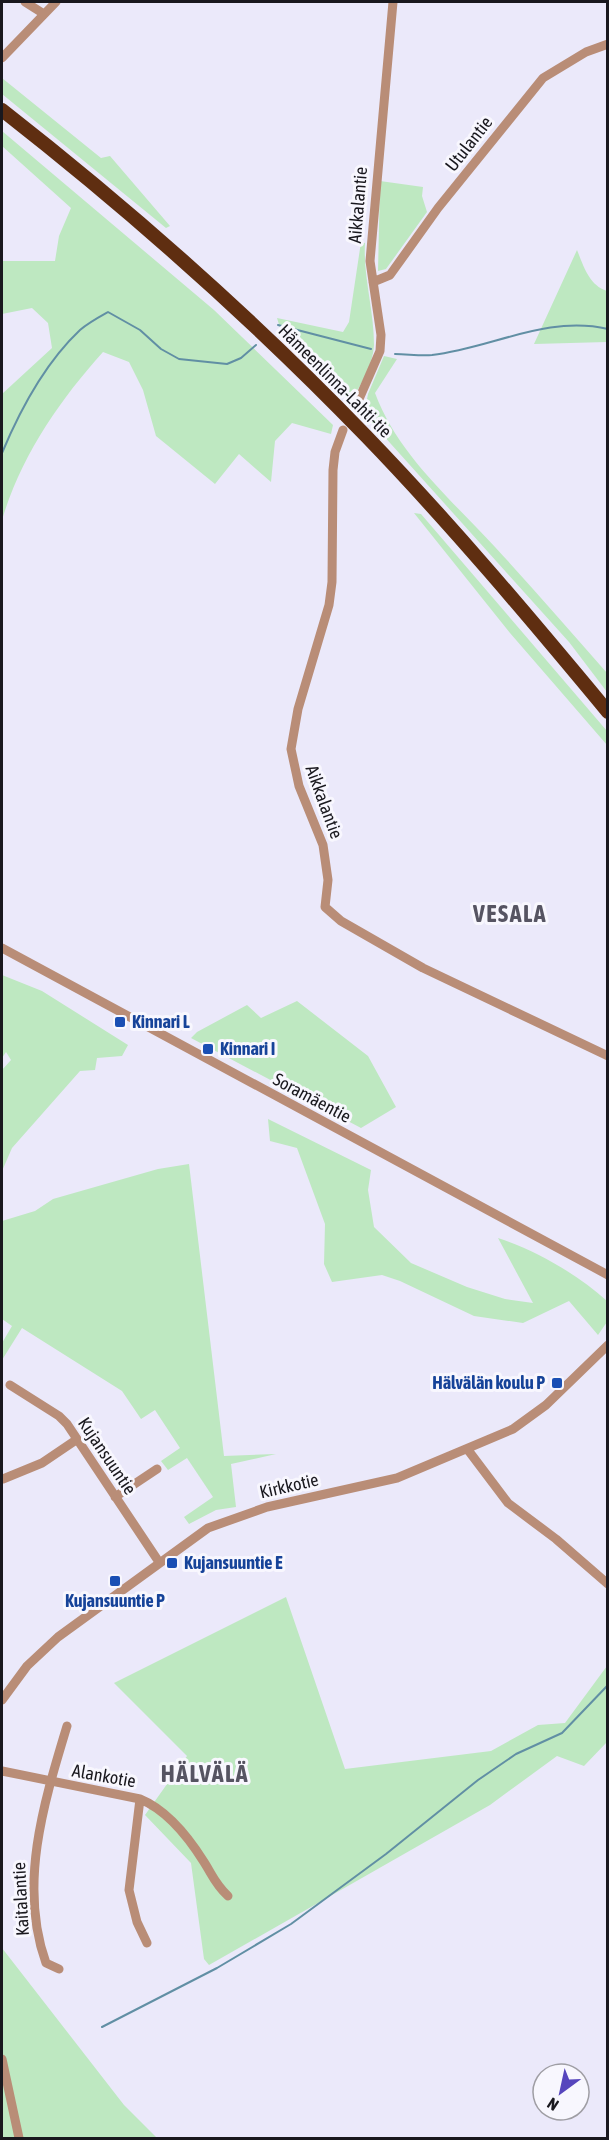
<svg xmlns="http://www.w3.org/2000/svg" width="609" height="2140" font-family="'Asap Condensed',sans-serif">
  <rect width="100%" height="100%" fill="#ebe9fa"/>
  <path fill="#bee8c1" d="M 2,78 L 101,158 L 110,156 L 170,226 L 166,228 L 2,94 Z
    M 2,131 L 214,310 L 333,425 L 331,434 L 292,423 L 275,441 L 271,482 L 239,454 L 215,484 L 156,436 L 143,390 L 129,362 L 103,352 C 59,401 21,456 2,520 L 2,394 L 52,348 L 48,323 L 32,308 L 2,314 L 2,261 L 55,261 L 59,236 L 71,208 L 2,146 Z
    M 380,181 L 423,187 L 422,196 L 427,212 L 386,269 L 378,271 Z
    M 361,242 L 365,243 C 363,277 374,310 374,345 C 373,365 361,384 351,401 L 281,331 L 277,318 L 343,332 L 349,322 Z
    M 577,250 C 584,267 589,285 607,291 L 607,342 L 534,344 Z
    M 384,356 L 397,359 L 375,393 C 398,455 451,499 495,547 C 533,588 570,631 607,673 L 607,692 L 569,642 L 364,414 L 368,394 Z
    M 414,513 L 421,514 L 607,731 L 607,745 L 510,633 Z
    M 2,975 L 42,991 L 128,1045 L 122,1056 L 97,1058 L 95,1070 L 80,1071 L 12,1148 L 2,1171 L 2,1070 L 11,1060 L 6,1052 L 2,1058 Z
    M 297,1001 L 368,1056 L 396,1107 L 361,1128 L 191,1038 L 197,1032 L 247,1005 L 261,1018 Z
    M 268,1119 L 371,1170 L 368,1190 L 374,1227 L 411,1263 L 467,1287 L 505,1299 L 533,1303 L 498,1238 C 537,1251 577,1274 607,1301 L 607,1322 L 598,1335 L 569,1301 L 523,1323 L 474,1316 L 400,1281 L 382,1275 L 332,1282 L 324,1264 L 325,1224 L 297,1148 L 270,1141 Z
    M 189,1164 L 224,1456 L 276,1454 L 231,1464 L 236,1507 L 216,1510 L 189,1524 L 184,1517 L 213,1497 L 187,1458 L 168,1470 L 161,1461 L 180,1448 L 155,1410 L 141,1419 L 122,1391 L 22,1328 L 2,1360 L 2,1343 L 12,1326 L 2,1319 L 2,1221 L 35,1211 L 53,1199 L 158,1169 Z
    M 286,1597 L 345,1769 L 491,1751 L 538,1725 L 565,1723 L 607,1666 L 607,1742 L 584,1766 L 557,1756 L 490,1805 L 209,1965 L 204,1959 L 191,1863 L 145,1815 L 187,1756 L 114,1683 Z
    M 2,1948 L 124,2105 L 157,2138 L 2,2138 Z"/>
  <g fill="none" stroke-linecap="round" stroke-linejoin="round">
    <path stroke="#618fa4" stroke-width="2" d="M 278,325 L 371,349
      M 395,354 C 407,354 420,356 432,355 C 492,348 546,315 608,329
      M 2,453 C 20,410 46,362 80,330 C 88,323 99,317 108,312 L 140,330 L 161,349 L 179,359 L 227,364 L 241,358 L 256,345
      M 102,2027 L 217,1968 L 291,1924 L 386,1854 L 478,1780 L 516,1754 L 562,1733 L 608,1685"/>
    <path stroke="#b98d77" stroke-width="9" d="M 25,2 L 44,14
      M 2,58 L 56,2
      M 373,282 L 390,275 L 438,208 L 543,78 L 586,52 L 608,44
      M 356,406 L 380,351 L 381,335 L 370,261 L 393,2
      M 343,430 L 335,452 L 333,470 L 332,582 L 329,605 L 298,709 L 291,749 L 299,786 L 323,845 L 328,880 L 325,907 L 341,921 L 423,968 L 608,1056
      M 2,948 L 608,1275
      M 10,1385 L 59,1416 L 67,1424 L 159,1562
      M 468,1450 L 508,1503 L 556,1539 L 608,1584
      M 3,1479 L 42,1463 L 76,1440
      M 115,1497 L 157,1469
      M 2,1700 L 27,1666 L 58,1637 L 208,1528 L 267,1507 L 397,1478 L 513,1429 L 546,1405 L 608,1345
      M 2,1771 L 140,1799 C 167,1810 189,1838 204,1862 C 213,1876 215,1884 228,1896
      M 140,1799 L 129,1890 L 137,1922 L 147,1943
      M 59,1969 L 46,1963 C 18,1885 44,1802 67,1726
      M 2,2059 L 19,2138"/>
    <path stroke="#5f2e11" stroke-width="14" d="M 2,110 C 130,210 253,319 366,436 C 451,524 530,618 608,712"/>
  </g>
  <g fill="#1a4fb4" stroke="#f8f7fe" stroke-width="2">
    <rect x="114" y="1016" width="12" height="12" rx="3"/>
    <rect x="202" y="1043" width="12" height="12" rx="3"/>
    <rect x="551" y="1377" width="12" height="12" rx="3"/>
    <rect x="166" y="1557" width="12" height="12" rx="3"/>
    <rect x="109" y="1575" width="12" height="12" rx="3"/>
  </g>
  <g text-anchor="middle" stroke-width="6" stroke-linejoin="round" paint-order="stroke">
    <g font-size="18" fill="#19181e" stroke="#f8f7fe">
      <text transform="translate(469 144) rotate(-52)" y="6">Utulantie</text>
      <text transform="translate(358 205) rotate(-85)" y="6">Aikkalantie</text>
      <text transform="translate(335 381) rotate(45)" y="6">Hämeenlinna-Lahti-tie</text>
      <text transform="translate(324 802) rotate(70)" y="6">Aikkalantie</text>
      <text transform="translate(312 1098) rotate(28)" y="6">Soramäentie</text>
      <text transform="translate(107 1456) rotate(56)" y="6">Kujansuuntie</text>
      <text transform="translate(289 1486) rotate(-13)" y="6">Kirkkotie</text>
      <text transform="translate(104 1776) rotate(10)" y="6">Alankotie</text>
      <text transform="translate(21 1899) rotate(-93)" y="6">Kaitalantie</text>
    </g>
    <g font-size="18" font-weight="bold" fill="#164399" stroke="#f8f7fe" text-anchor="start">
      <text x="132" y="1028">Kinnari L</text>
      <text x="220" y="1055">Kinnari I</text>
      <text x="545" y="1389" text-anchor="end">Hälvälän koulu P</text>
      <text x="184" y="1569">Kujansuuntie E</text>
      <text x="115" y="1607" text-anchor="middle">Kujansuuntie P</text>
    </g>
    <g font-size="24" font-weight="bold" letter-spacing="1.5" fill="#565462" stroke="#f8f7fe">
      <text x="510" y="922">VESALA</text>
      <text x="205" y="1782">HÄLVÄLÄ</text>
    </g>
  </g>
  <rect width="609" height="2140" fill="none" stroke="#19181e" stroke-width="6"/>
  <g transform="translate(561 2092) rotate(213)"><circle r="28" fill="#f8f7fe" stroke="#9f9ea4" stroke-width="1.5"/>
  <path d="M0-4.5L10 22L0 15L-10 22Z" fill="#5645bd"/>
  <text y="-9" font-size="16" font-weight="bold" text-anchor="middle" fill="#19181e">N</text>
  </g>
</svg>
